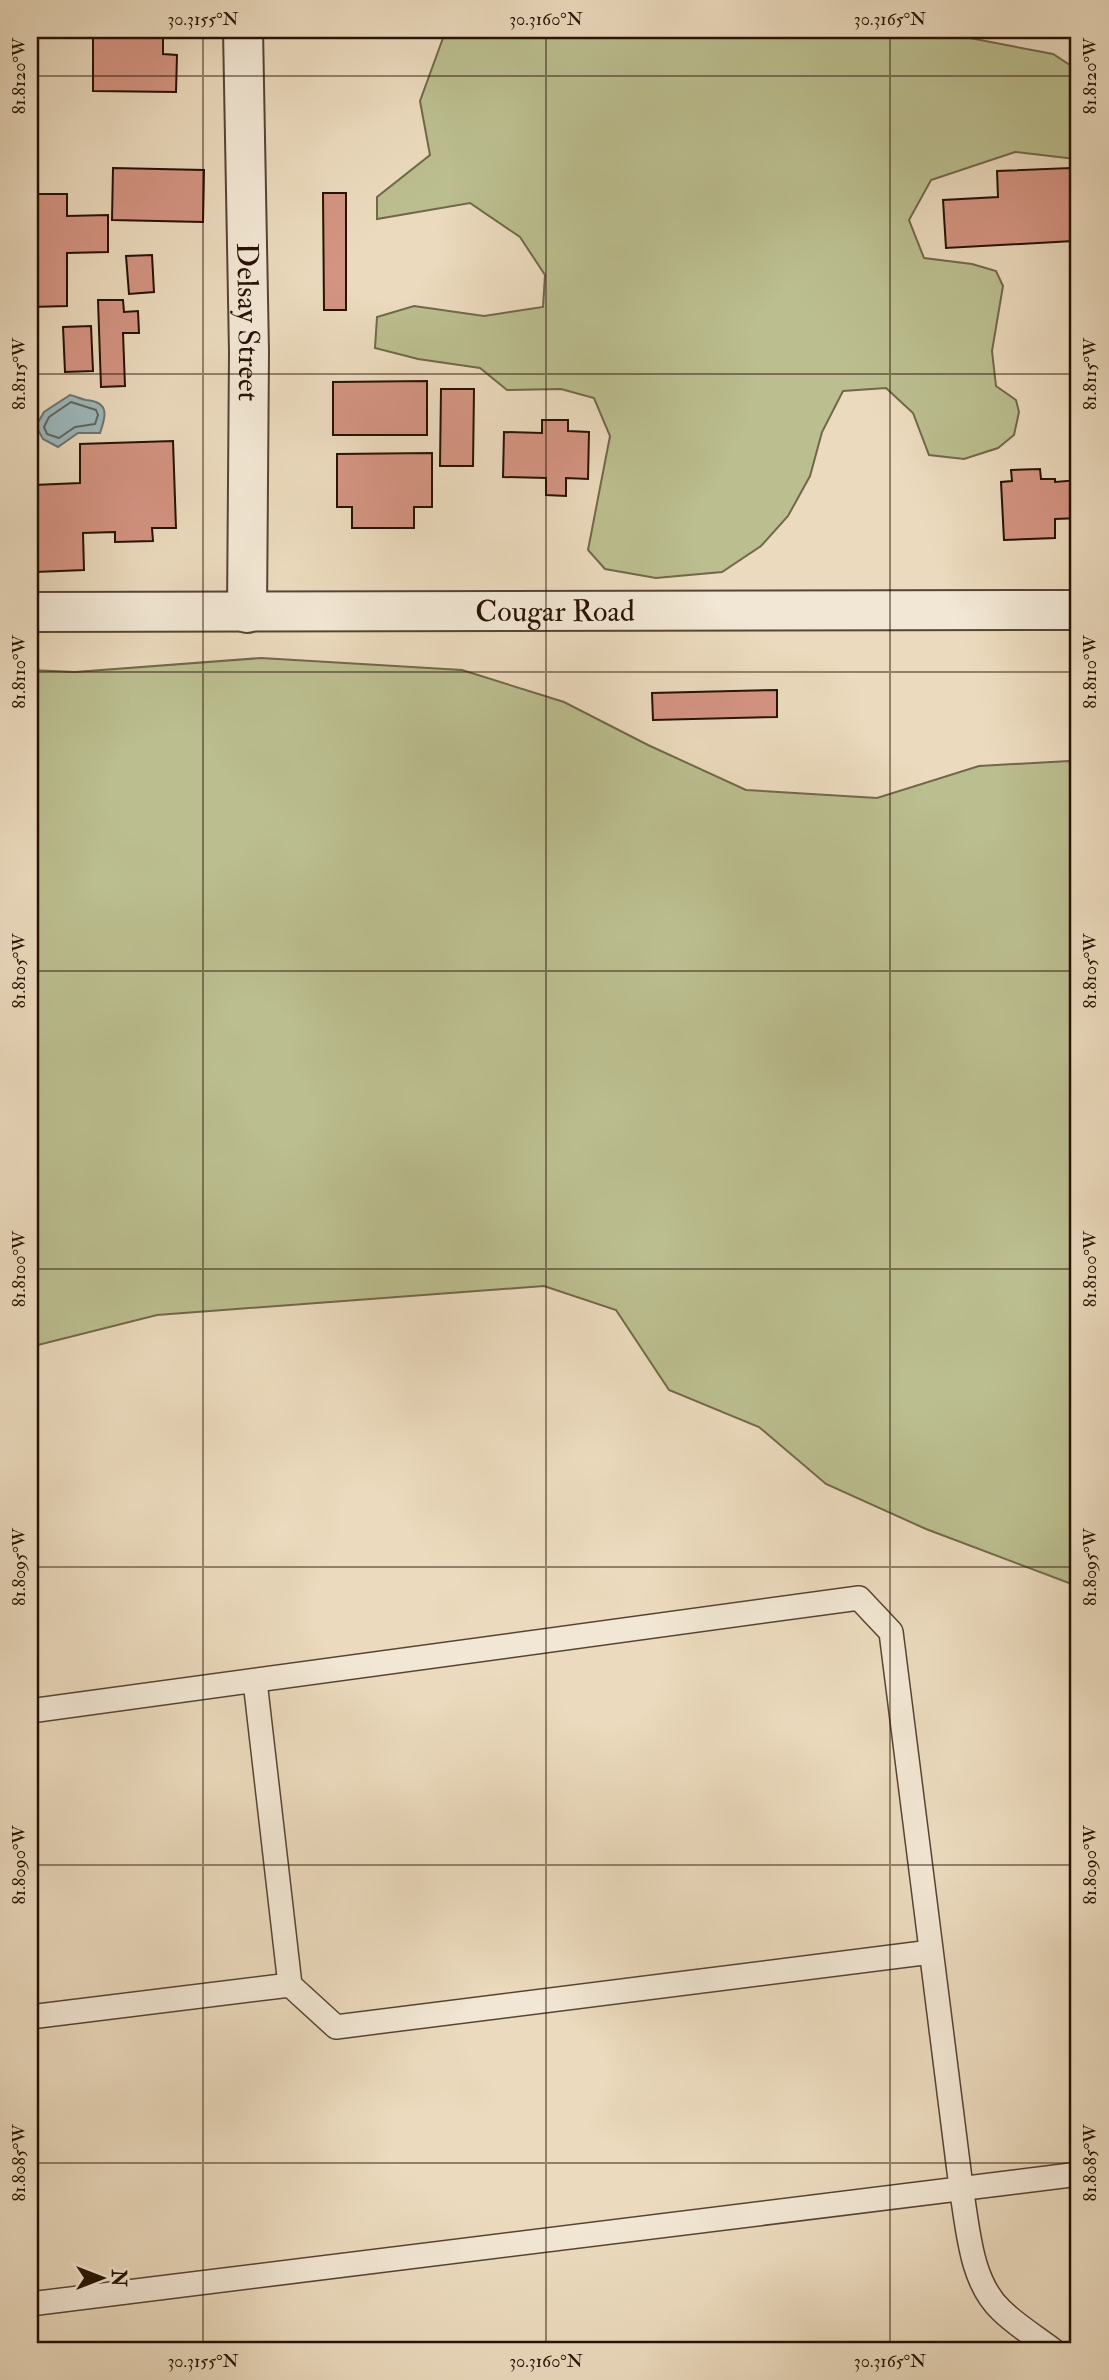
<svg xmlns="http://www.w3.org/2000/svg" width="1109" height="2380" font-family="'IM FELL Double Pica',serif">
  <rect width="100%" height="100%" fill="#ebdabd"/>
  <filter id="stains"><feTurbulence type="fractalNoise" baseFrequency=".00286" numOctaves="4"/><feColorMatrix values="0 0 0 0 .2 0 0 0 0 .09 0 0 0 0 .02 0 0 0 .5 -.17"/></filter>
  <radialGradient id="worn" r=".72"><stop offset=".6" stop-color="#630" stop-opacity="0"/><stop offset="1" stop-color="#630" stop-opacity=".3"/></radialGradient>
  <path fill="#bbbe8f" stroke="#716849" stroke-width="2" d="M 451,30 L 793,30 L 828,38 L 891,35 L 954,35 L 1053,54 L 1079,71 L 1079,152 L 1075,159 L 1015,152 L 931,180 L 909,220 L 924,258 L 972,264 L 996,271 L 1003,286 L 992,351 L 996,386 L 1016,400 L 1019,412 L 1014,435 L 998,448 L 964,459 L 929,455 L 913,413 L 886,388 L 843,391 L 822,432 L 810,476 L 788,516 L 761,546 L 722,572 L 656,578 L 605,569 L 588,550 L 610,436 L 594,398 L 561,389 L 507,390 L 480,368 L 418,359 L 375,348 L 377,317 L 414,306 L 484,316 L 543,307 L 545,275 L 520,237 L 470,203 L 377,219 L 377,197 L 430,155 L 420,101 L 443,38 Z
    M 261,658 L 462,670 L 564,702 L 648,745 L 746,790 L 877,798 L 979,766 L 1069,761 L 1079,765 L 1079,1596 L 1077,1586 L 926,1529 L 826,1484 L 759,1427 L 669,1390 L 616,1310 L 544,1286 L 157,1315 L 30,1347 L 30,670 L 75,672 Z"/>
  <path fill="#9cb8bb" stroke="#6d7671" stroke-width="2" d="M 70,395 C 76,396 80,399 86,400 C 110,402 106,416 100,433 L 78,433 L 58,447 L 43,439 L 36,426 L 44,412 Z"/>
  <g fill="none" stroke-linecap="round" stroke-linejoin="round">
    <path stroke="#62655f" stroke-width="2" d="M 71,402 L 96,410 L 98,415 L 95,424 L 75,427 L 59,438 L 47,434 L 44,427 L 49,417 Z"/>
  </g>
  <path fill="#d49482" stroke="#271203" stroke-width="2" d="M 93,32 L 163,33 L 163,54 L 177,55 L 176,92 L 93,91 Z
    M 113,168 L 204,170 L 203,222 L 112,220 Z
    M 1070,168 L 1073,241 L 946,248 L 943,200 L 998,197 L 997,171 Z
    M 323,193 L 346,193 L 346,310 L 324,310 Z
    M 30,194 L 67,194 L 67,216 L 108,215 L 108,252 L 67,253 L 67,306 L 30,307 Z
    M 152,255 L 154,292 L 129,294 L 126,256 Z
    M 98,300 L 123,300 L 124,312 L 138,311 L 139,333 L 123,333 L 125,386 L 101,387 Z
    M 91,326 L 93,371 L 65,372 L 63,327 Z
    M 427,381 L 427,435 L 333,435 L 333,382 Z
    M 441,389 L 474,389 L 473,466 L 440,466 Z
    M 542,420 L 568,420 L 568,431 L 589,432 L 588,479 L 566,478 L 566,496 L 546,495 L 546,478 L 503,477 L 504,432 L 542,433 Z
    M 173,441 L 176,528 L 152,528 L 153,541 L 115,542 L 115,532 L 83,533 L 84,570 L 36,572 L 34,485 L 80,483 L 80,444 Z
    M 432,453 L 432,507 L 414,507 L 414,528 L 352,528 L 352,507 L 337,507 L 337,454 Z
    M 1040,469 L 1041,479 L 1055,479 L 1055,482 L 1079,480 L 1079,518 L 1055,519 L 1055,538 L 1004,540 L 1001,482 L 1012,481 L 1011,470 Z
    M 777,690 L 777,717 L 653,720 L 652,693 Z"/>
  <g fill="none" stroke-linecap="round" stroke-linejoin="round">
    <defs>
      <path id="lane" d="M 30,1711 L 859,1598 L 891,1632 L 961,2187 C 968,2227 970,2281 1001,2310 C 1016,2325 1036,2337 1053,2350
        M 290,1985 L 336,2027 L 931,1952
        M 30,2017 L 290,1985 L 255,1681
        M 30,2304 L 1079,2174"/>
      <g id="street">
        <path id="s1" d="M 243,30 L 249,352 L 247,613"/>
        <path id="s2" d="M 30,612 L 1079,610"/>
      </g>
    </defs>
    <use href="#lane" stroke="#584432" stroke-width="26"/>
    <use href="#street" stroke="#584432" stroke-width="42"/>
    <use href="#lane" stroke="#f2e7d4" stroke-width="23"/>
    <use href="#street" stroke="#f2e7d4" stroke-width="38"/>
  </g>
  <path fill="none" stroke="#271203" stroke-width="2" stroke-opacity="0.45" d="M 203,30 L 203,2350M 546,30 L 546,2350M 890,30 L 890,2350M 30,76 L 1079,76M 30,374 L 1079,374M 30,672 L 1079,672M 30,971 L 1079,971M 30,1269 L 1079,1269M 30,1567 L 1079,1567M 30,1865 L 1079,1865M 30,2163 L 1079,2163"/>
  <g text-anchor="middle" stroke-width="5" stroke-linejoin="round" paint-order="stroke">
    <g font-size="30" fill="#271203" stroke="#f2e7d4">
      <text dy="10" stroke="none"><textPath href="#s1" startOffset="292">Delsay Street</textPath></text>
      <text dy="10" stroke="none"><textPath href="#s2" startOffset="525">Cougar Road</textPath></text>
    </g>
  </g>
  <rect width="1109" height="2380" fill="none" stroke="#ebdabd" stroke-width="77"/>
  <g transform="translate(102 2278) rotate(90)" stroke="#f2e7d4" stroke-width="5" paint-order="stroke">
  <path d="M0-5L12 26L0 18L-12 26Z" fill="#271203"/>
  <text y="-10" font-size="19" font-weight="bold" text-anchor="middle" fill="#271203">N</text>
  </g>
  <rect x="38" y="38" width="1032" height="2304" fill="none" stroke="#271203" stroke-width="2.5"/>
  <g font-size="18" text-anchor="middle" fill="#271203">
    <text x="203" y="25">30.3155°N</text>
    <text x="546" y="25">30.3160°N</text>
    <text x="890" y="25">30.3165°N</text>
    <text transform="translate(1090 76) rotate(-90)" y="6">81.8120°W</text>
    <text transform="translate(19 76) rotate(-90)" y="6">81.8120°W</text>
    <text transform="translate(1090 374) rotate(-90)" y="6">81.8115°W</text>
    <text transform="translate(19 374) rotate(-90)" y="6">81.8115°W</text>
    <text transform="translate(19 672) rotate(-90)" y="6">81.8110°W</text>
    <text transform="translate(1090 672) rotate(-90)" y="6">81.8110°W</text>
    <text transform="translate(1090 971) rotate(-90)" y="6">81.8105°W</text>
    <text transform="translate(19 971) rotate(-90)" y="6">81.8105°W</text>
    <text transform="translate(1090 1269) rotate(-90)" y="6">81.8100°W</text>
    <text transform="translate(19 1269) rotate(-90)" y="6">81.8100°W</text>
    <text transform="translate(19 1567) rotate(-90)" y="6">81.8095°W</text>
    <text transform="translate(1090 1567) rotate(-90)" y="6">81.8095°W</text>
    <text transform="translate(1090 1865) rotate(-90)" y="6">81.8090°W</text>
    <text transform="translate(19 1865) rotate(-90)" y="6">81.8090°W</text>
    <text transform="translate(19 2163) rotate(-90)" y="6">81.8085°W</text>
    <text transform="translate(1090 2163) rotate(-90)" y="6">81.8085°W</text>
    <text x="203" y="2367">30.3155°N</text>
    <text x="546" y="2367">30.3160°N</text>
    <text x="890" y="2367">30.3165°N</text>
  </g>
  <rect width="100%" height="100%" filter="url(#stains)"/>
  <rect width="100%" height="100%" fill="url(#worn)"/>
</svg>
